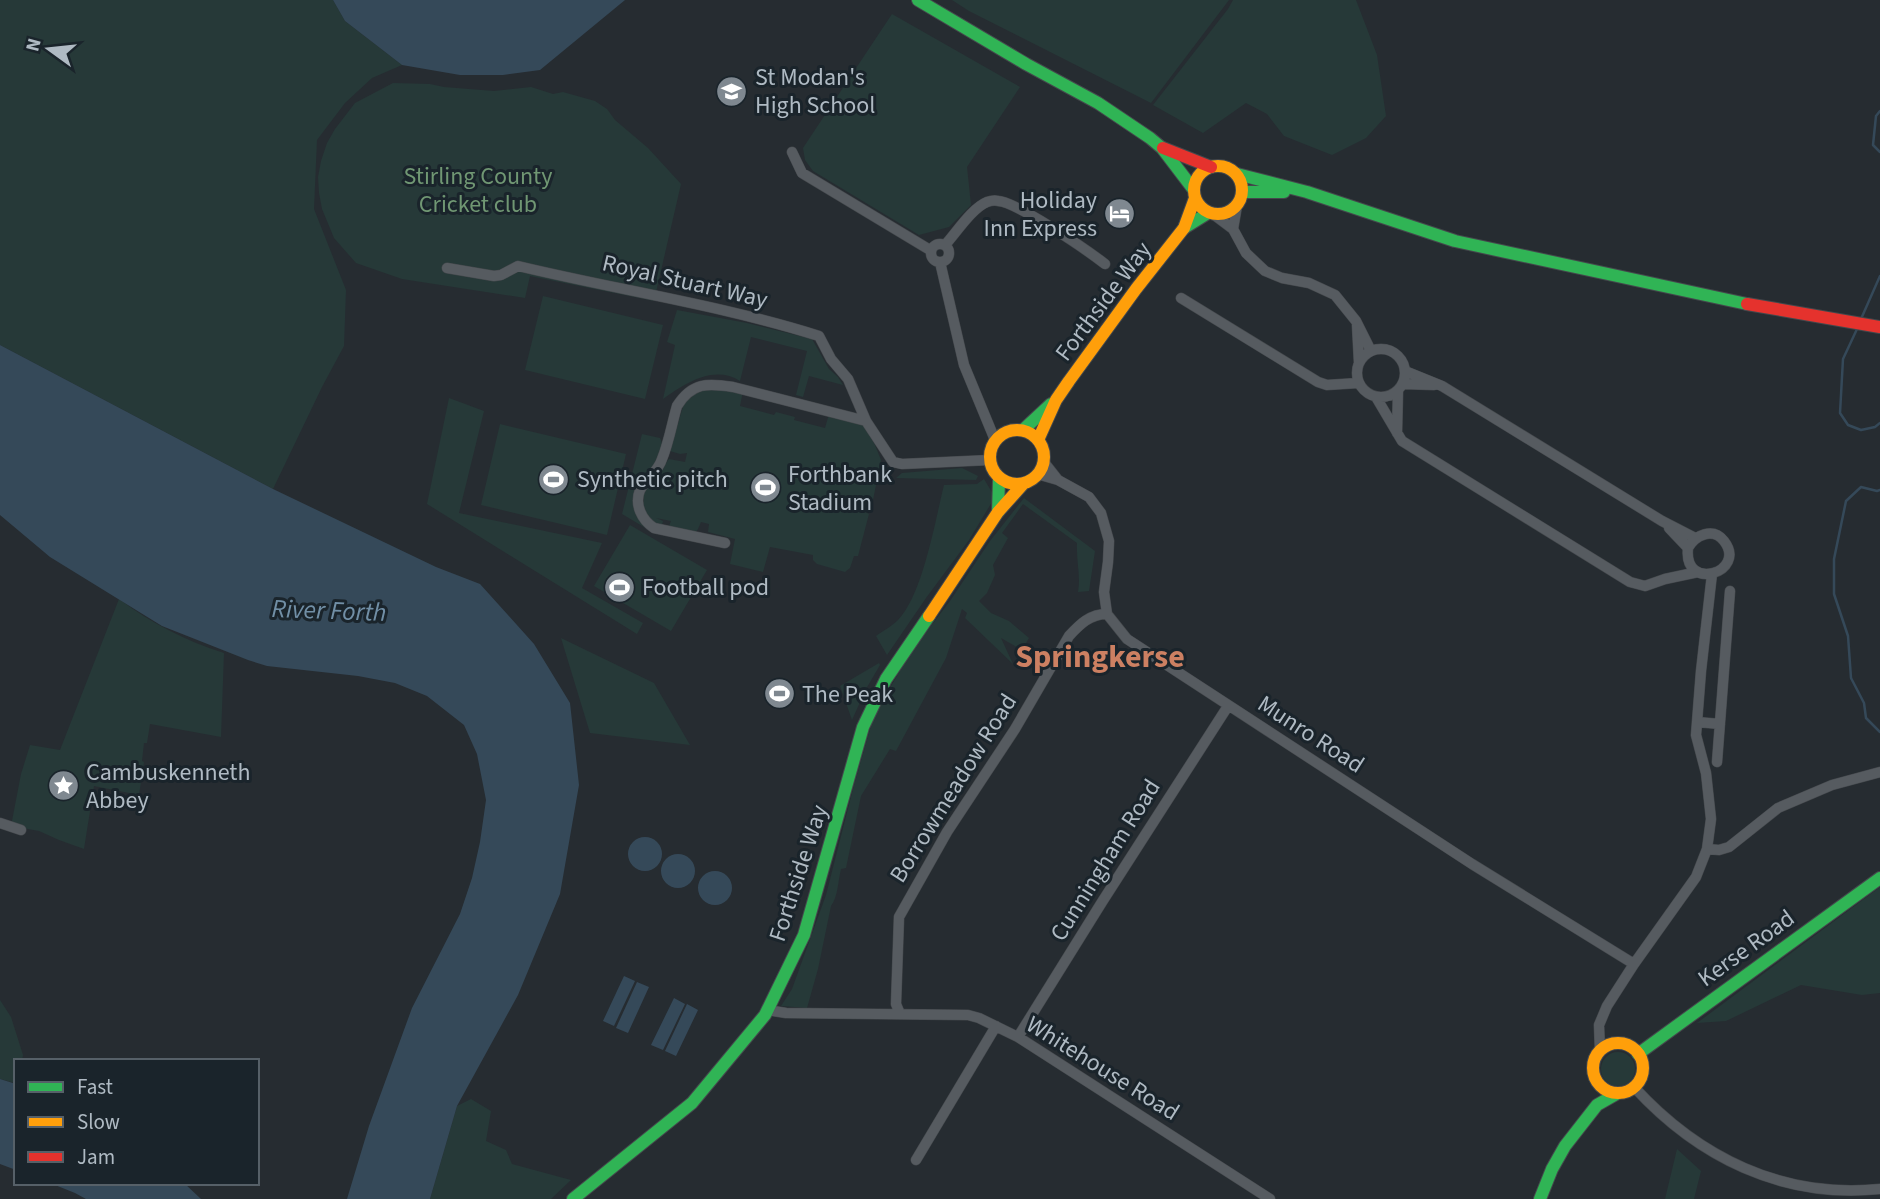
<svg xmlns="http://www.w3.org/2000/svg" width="1880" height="1199" font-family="'Source Sans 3',sans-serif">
  <rect width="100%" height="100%" fill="#262c31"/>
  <path fill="#263938" d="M 0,0 L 333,0 L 345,21 L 402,65 L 372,78 L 345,103 L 317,140 L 314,209 L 346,290 L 344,346 L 322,387 L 273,489 L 0,345 Z
    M 952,0 L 1229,0 L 1151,103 L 969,11 Z
    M 1233,0 L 1356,0 L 1377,55 L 1386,116 L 1366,138 L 1332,155 L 1284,136 L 1267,114 L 1246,103 L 1203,133 L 1153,105 L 1228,9 Z
    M 892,14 L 1020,87 L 967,167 L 971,205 L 949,227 L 919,235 L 813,171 L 805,160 L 803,148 Z
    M 393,83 L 430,84 L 444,87 L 494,91 L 531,87 L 553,94 L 563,92 L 595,101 L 607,109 L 615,120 L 648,148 L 681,184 L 654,301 L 530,276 L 525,298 L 402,279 L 356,263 L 334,238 L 322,209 L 319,193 L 318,177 L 321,161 L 327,143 L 335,129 L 355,103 Z
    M 543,296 L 663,325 L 645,399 L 525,370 Z
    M 677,310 L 747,323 L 812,339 L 829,369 L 838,377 L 843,385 L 809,376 L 803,397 L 796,395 L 807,351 L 751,337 L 740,381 C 714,364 684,384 663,399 L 675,345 L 667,342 Z
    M 701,389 L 743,391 L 740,406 L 774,415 L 776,412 L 795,417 L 794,420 L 825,428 L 829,414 L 863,424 L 875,445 L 881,460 L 873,500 L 869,499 L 868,502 L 852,497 L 850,506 L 866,509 L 865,512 L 869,514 L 858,556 L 854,556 L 850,568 L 845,572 L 817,564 L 813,560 L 813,555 L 770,547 L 763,572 L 730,564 L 735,539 L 708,532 L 709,524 L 701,522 L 698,529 L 695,533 L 669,526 L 671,521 L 656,518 L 663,521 L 662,525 L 650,521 L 643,507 L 644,492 L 669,459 L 685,462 L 687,453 L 680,454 L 670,451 L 684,403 Z
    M 449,398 L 484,411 L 459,513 L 602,543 L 582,588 L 643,623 L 637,634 L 427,504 Z
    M 500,424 L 626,454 L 607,535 L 481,505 Z
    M 642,434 L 660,438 C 669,456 652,466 645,480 C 640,488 640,500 638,509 L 656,530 L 654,533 L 622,514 Z
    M 962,468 L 978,476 L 976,480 L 896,478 L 902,473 Z
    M 984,479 L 993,494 L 992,502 L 969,540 L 926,598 L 887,655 L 876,636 C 883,631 892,626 898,620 C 923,594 935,521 944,485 L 977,484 Z
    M 1024,498 L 1095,551 L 1089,591 L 1078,592 C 1081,576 1076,561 1077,543 L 1023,504 L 1002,533 L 1008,538 L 993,565 L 995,575 L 987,593 L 979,601 L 991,613 L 1009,621 L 1029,638 L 1022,650 L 1001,638 L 1013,664 L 965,618 L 967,613 L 962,609 L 946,658 L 896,751 L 890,749 L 861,796 L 846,868 L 841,869 C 838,881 838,897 831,906 L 818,969 L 807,1008 L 781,1006 L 792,989 L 826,895 L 854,785 L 874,715 L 911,652 L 950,601 L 990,541 Z
    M 630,525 L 707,570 L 671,631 L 594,586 Z
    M 119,599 C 151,623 186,641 224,653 L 221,737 L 150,724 L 147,743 L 144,743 L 142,761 L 144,762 L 139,795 L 94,786 L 84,849 L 59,840 L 39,831 L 11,826 L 21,774 L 30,745 L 60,750 Z
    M 561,638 L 654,683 L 690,745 L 590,733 Z
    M 879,663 L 880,665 L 866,689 L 852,720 L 840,686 Z
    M 1880,887 L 1880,993 L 1862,995 L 1801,985 L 1726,1021 L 1697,1023 Z
    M 0,1000 L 11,1017 L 23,1055 L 22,1061 L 16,1061 L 15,1083 L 0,1079 Z
    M1601 1069a17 17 0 1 1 34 0a17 17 0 1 1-34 0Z
    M 471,1099 L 491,1111 L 486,1141 L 506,1150 L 512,1164 L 571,1180 L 551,1199 L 430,1199 L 457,1106 Z
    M 1677,1149 L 1701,1171 L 1694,1199 L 1665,1199 Z"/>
  <path fill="#354959" d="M 333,0 L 625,0 L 540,70 L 503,75 L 460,75 L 402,65 L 345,21 Z
    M 0,345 L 273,489 L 436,567 L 480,584 L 534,644 L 570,703 L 579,785 L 560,894 L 518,995 L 457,1106 L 430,1199 L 347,1199 L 369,1126 L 412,1008 L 460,914 L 472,878 L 480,842 L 486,800 L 477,754 L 464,725 L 427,696 L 395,683 L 358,676 L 267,666 L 248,660 L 162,626 L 50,557 L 0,515 Z
    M628 854a17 17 0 1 1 34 0a17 17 0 1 1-34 0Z
    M661 871a17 17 0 1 1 34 0a17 17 0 1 1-34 0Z
    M698 888a17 17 0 1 1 34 0a17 17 0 1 1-34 0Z
    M 624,976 L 635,981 L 614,1026 L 603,1021 Z
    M 637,982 L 649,987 L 628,1033 L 616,1028 Z
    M 674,998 L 685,1004 L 663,1050 L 651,1045 Z
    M 687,1004 L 698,1010 L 676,1056 L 665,1051 Z
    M 0,1079 L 16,1084 L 16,1170 L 0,1164 Z
    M 50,1183 L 184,1183 L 201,1199 L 86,1199 L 75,1193 Z"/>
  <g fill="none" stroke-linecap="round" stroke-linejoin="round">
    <path stroke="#354959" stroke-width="2.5" d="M 1880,111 L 1876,116 L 1873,145 L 1880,152
      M 1861,319 L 1880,276
      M 1857,329 L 1843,359 L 1840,413 L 1848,425 L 1861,430 L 1875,427 L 1880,423
      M 1880,490 L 1877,491 L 1861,487 L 1846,501 L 1834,559 L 1834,594 L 1848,636 L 1851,678 L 1864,703 L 1866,718 L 1880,732"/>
    <defs>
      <path id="street" d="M 792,152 L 802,173 L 930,250
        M 1213,214 L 1233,229 L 1246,253 L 1265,271 L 1282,278 L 1309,283 L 1335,295 L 1356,321 L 1371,351
        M 1233,229 L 1237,206
        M931 253a9 9 0 1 1 18 0a9 9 0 1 1-18 0Z
        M 945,245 C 956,233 972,208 987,202 C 990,201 994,200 998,201 C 1017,202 1087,250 1105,264
        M 940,262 L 964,365 L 995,440
        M 447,268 L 494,276 L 501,275 L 518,266 C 618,290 721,305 819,336 L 831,359 L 848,379 L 866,421
        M 1181,298 L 1318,382 L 1327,385 L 1358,383
        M 1357,325 L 1359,363
        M1357 373a24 24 0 1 1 48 0a24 24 0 1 1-48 0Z
        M 1405,371 L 1442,386 L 1662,521 L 1695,538
        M 1403,384 L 1434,385
        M 1376,397 L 1402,441 L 1630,582 L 1645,586 L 1665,579 L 1698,572
        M 1397,433 L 1398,391
        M 1037,474 L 1058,480 L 1043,461
        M 1058,480 L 1089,497 L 1101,513 L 1109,541 L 1108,562 L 1104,592 L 1107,614 L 1127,639 L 1472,864 L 1634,964
        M 1669,528 L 1688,548 C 1683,593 1748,572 1724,541 C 1713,527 1695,535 1688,548
        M 725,543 L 654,528 C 642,520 634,505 640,490 C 646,479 658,472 662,459 C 669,442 672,423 677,406 C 692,382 708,383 733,387 L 866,421 L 893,462 L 902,464 L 990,460
        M 1697,722 L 1720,724
        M 1717,762 L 1730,591
        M 0,823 L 21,830
        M 1707,849 L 1719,850 L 1729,847 L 1778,808 L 1832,785 L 1880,772
        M 767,1010 L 786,1013 L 968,1015 L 979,1018 L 1018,1037 L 1270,1199
        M 900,1014 L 896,1004 L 899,917 L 947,832 L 1015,729 L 1069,636 C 1080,624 1090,614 1107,614
        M 1018,1037 L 1102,902 L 1228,706
        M 1600,1051 L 1599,1025 L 1607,1006 L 1634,964 L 1696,877 L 1707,849 L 1711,819 L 1706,773 L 1696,735 L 1701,671 L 1712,574
        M 1634,1087 C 1698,1157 1782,1199 1880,1189
        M 916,1160 L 996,1026"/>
      <path id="fast" d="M 918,0 L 1026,64 L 1098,103 L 1150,138 L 1162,148 L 1194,190
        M 1237,174 L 1307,192 L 1455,241 L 1747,304
        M 1242,192 L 1284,192
        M 1184,228 L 1208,213
        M 1023,430 L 1051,404
        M 998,512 L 999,479
        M 1638,1054 L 1880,878
        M 573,1199 L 692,1103 L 765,1015 L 804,935 L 863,727 L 886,679 L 929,616
        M 1540,1199 L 1552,1169 L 1565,1146 L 1597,1105 L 1618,1093"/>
      <path id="slow" d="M1194 190a24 24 0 1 1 48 0a24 24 0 1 1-48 0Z
        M990 457a27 27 0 1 1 54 0a27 27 0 1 1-54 0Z
        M 1038,440 L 1056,400 L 1069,381 L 1136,289 L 1184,228 L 1195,198
        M 929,616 L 998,512 L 1024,483
        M1593 1068a25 25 0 1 1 50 0a25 25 0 1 1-50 0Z"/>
      <path id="jam" d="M 1163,148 L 1211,167
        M 1747,304 L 1880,327"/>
    </defs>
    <use href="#street" stroke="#44484c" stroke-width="11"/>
    <use href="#fast" stroke="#44484c" stroke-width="14"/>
    <use href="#slow" stroke="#44484c" stroke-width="14"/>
    <use href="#jam" stroke="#44484c" stroke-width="14"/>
    <use href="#street" stroke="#565b60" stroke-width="10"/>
    <use href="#fast" stroke="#30b455" stroke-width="12"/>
    <use href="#slow" stroke="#ff9f0a" stroke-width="12"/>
    <use href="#jam" stroke="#e5322d" stroke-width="12"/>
  </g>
  <defs>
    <symbol id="school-disc" viewBox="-11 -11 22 22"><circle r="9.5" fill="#7f8890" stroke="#1a242b"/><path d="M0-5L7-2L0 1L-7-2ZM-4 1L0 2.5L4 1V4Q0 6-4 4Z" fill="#fff"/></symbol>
    <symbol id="hotel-disc" viewBox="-11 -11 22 22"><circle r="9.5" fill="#7f8890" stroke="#1a242b"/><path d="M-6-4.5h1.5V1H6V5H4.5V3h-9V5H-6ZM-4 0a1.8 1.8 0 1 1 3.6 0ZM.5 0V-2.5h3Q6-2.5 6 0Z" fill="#fff"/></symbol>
    <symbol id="stadium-disc" viewBox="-11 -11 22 22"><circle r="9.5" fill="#7f8890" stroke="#1a242b"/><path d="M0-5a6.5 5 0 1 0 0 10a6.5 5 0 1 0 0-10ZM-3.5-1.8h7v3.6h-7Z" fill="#fff"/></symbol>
    <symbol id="sight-disc" viewBox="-11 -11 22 22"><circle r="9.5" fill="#7f8890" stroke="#1a242b"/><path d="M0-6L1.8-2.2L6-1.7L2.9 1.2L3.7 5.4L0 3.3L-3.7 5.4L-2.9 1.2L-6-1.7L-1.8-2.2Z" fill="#fff"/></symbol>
  </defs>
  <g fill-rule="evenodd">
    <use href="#school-disc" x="714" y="74" width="35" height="35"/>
    <use href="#hotel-disc" x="1102" y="196" width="35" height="35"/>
    <use href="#stadium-disc" x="536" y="462" width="35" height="35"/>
    <use href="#stadium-disc" x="748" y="470" width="35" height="35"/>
    <use href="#stadium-disc" x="602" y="570" width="35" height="35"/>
    <use href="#stadium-disc" x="762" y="676" width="35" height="35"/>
    <use href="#sight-disc" x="46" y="768" width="35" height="35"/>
  </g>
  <g text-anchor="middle" stroke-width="6" stroke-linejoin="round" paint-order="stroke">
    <g font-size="24" fill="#afbac3" stroke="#1a242b" text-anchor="start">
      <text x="755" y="85">St Modan's<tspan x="755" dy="28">High School</tspan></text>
      <text x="1097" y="208" text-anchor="end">Holiday<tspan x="1097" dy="28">Inn Express</tspan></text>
      <text x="788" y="482">Forthbank<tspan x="788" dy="28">Stadium</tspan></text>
      <text x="577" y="487">Synthetic pitch</text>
      <text x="642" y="595">Football pod</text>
      <text x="802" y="702">The Peak</text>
      <text x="86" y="780">Cambuskenneth<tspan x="86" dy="28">Abbey</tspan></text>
    </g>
    <g font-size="24" fill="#709773" stroke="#1a242b">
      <text x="478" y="184">Stirling County<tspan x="478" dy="28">Cricket club</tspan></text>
    </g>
    <g font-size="24" fill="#afbac3" stroke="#1a242b">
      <text transform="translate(685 281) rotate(13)" y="8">Royal Stuart Way</text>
      <text transform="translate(1103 301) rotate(-53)" y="8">Forthside Way</text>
      <text transform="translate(1311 734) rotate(33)" y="8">Munro Road</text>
      <text transform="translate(953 788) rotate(-58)" y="8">Borrowmeadow Road</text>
      <text transform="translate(1105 860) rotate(-58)" y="8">Cunningham Road</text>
      <text transform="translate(798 873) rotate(-72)" y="8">Forthside Way</text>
      <text transform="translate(1746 948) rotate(-36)" y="8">Kerse Road</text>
      <text transform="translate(1103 1068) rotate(32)" y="8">Whitehouse Road</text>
    </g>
    <g font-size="26" font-style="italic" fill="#718fa6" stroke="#1a242b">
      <text transform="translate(329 610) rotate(2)" y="9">River Forth</text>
    </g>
    <g font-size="32" font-weight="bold" fill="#cc8062" stroke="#1a242b">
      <text x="1100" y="667">Springkerse</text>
    </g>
  </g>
  <rect x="14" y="1059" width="245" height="126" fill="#1a242b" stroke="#566068" stroke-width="2"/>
  <rect x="28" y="1082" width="35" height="10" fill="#30b455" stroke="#566068" stroke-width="2"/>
  <text x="77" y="1094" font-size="21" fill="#afbac3">Fast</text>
  <rect x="28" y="1117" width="35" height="10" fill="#ff9f0a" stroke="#566068" stroke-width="2"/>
  <text x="77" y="1129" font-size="21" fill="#afbac3">Slow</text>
  <rect x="28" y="1152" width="35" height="10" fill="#e5322d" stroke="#566068" stroke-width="2"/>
  <text x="77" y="1164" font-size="21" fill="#afbac3">Jam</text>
  <g transform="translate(49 49) rotate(285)" stroke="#1a242b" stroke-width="5" paint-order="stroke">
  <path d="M0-5L12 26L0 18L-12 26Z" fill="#afbac3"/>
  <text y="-10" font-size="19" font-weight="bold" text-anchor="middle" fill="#afbac3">N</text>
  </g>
</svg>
